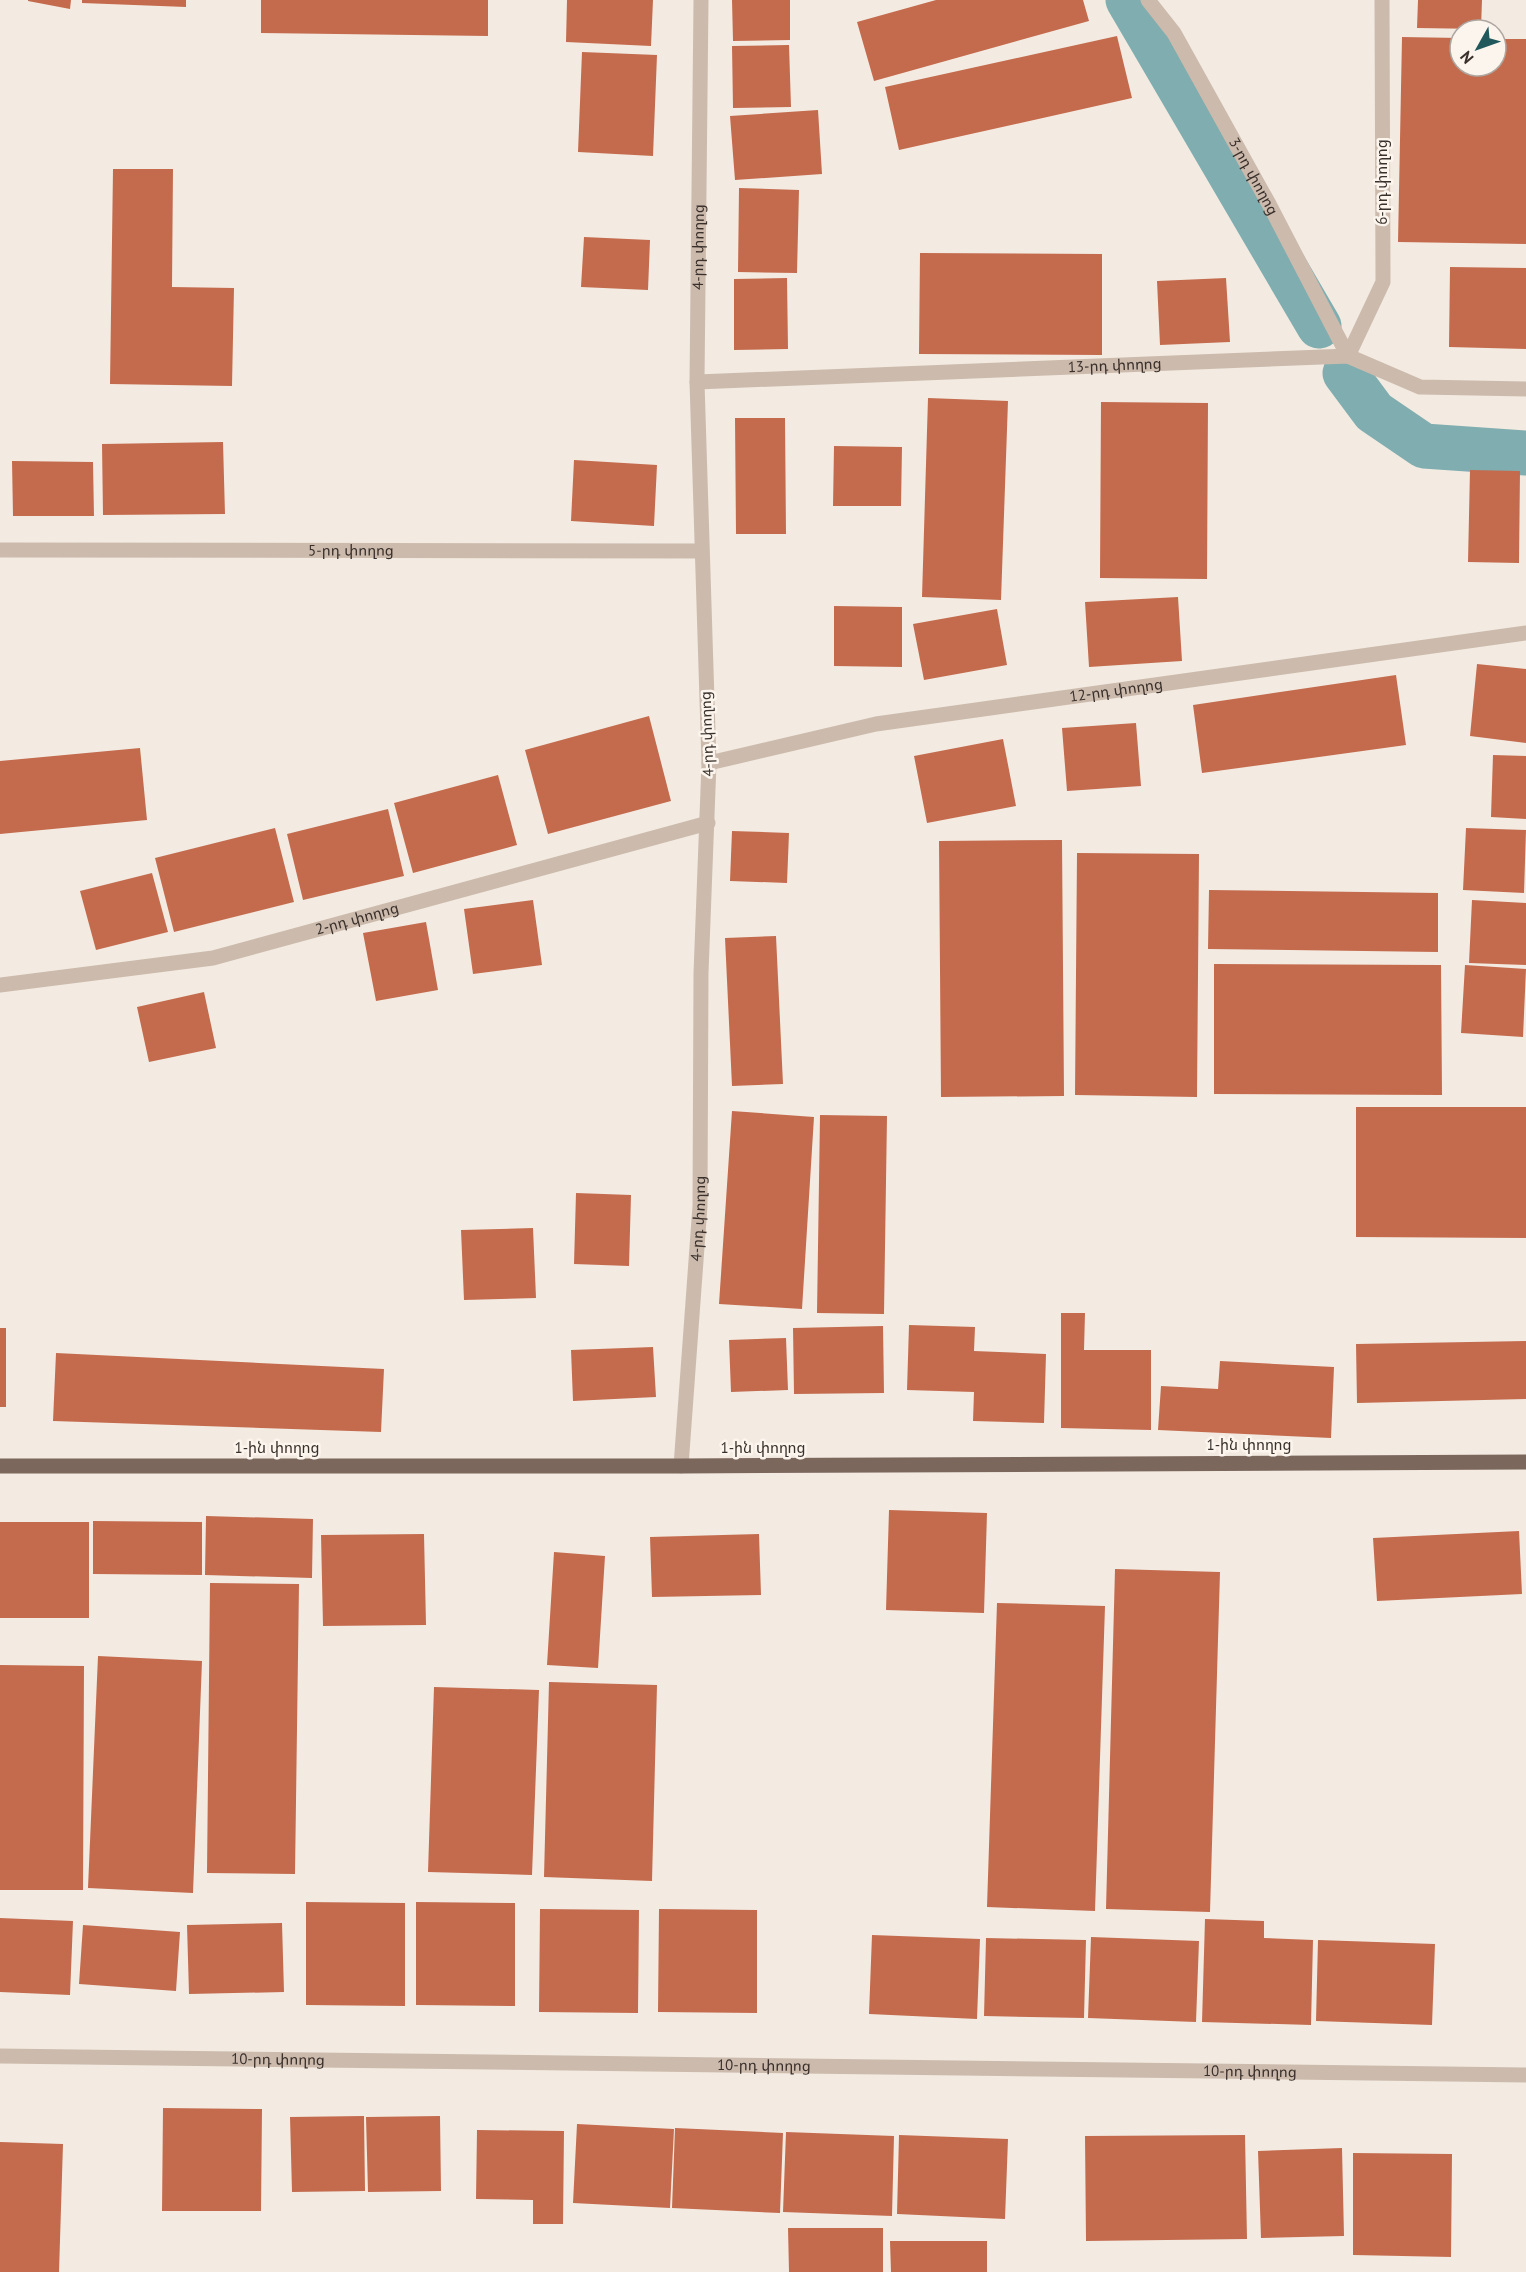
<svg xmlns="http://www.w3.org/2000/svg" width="1526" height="2272" font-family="'PT Sans','Noto Sans Armenian',sans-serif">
  <rect width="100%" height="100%" fill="#f3ebe1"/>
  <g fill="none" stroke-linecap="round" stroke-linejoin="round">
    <path stroke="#80aeb0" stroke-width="45" d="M 1128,0 L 1319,326
      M 1345,373 L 1374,412 L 1424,446 L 1526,453"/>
  </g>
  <path fill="#c46b4e" d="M 28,0 L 71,0 L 70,9 L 28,1 Z
    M 82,0 L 186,0 L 186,7 L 82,3 Z
    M 261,0 L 488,0 L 488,36 L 261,33 Z
    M 567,0 L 653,0 L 651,46 L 566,42 Z
    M 732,0 L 790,0 L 790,40 L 733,41 Z
    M 936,0 L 1083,0 L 1089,21 L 874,81 L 857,22 Z
    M 1418,0 L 1482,0 L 1481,29 L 1417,28 Z
    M 1117,36 L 1132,98 L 899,150 L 885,87 Z
    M 1402,37 L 1460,38 L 1460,66 L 1496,66 L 1496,39 L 1526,39 L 1526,244 L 1398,242 Z
    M 789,45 L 791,107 L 733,108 L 732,46 Z
    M 582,52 L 657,55 L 653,156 L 578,152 Z
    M 818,110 L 822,174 L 735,180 L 730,116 Z
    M 113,169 L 173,169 L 172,287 L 234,288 L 232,386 L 110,384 Z
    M 739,188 L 799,190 L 797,273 L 738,272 Z
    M 584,237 L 650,240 L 648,290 L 581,287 Z
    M 920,253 L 1102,254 L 1102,355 L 919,354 Z
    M 1450,267 L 1526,268 L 1526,349 L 1449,347 Z
    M 787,278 L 788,349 L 734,350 L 734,279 Z
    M 1226,278 L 1230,342 L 1160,345 L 1157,281 Z
    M 928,398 L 1008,401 L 1001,600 L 922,597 Z
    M 1101,402 L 1208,403 L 1207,579 L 1100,578 Z
    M 735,418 L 785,418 L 786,534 L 736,534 Z
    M 223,442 L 225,514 L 103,515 L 102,444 Z
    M 834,446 L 902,447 L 901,506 L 833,506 Z
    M 574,460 L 657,465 L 654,526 L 571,521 Z
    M 12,461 L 93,462 L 94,516 L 13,516 Z
    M 1470,470 L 1520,471 L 1519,563 L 1468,562 Z
    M 1178,597 L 1182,661 L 1089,667 L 1085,602 Z
    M 834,606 L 902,607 L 902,667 L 834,666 Z
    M 997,609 L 1007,665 L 924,680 L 913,624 Z
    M 1477,664 L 1526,669 L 1526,743 L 1470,736 Z
    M 1396,675 L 1406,745 L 1202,773 L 1193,705 Z
    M 649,716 L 671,801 L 548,834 L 525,750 Z
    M 1136,723 L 1141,786 L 1067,791 L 1062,728 Z
    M 1003,739 L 1016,806 L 927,823 L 914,756 Z
    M 140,748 L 147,820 L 0,834 L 0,761 Z
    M 1493,755 L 1526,756 L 1526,819 L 1491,817 Z
    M 498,775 L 517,845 L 413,873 L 394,803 Z
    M 388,809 L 404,876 L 303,900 L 287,834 Z
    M 275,828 L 294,902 L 174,932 L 155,858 Z
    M 1466,828 L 1526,830 L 1524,893 L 1463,890 Z
    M 732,831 L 789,833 L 787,883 L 730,881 Z
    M 1062,840 L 1064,1096 L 941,1097 L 939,841 Z
    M 1077,853 L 1199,854 L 1197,1097 L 1075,1095 Z
    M 152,873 L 168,932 L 96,950 L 80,891 Z
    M 1209,890 L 1438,893 L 1438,952 L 1208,949 Z
    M 533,900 L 542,965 L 473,974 L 464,909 Z
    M 1472,900 L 1526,903 L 1526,965 L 1469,963 Z
    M 426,922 L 438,990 L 376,1001 L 363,933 Z
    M 776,936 L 783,1084 L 732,1086 L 725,938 Z
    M 1214,964 L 1441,965 L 1442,1095 L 1214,1094 Z
    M 1465,965 L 1526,969 L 1523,1037 L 1461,1033 Z
    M 204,992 L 216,1048 L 149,1062 L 137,1007 Z
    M 1356,1107 L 1526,1107 L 1526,1238 L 1356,1237 Z
    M 732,1111 L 814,1117 L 802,1309 L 719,1304 Z
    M 820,1115 L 887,1116 L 884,1314 L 817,1313 Z
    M 576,1193 L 631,1195 L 629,1266 L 574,1264 Z
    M 533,1228 L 536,1298 L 464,1300 L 461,1230 Z
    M 1061,1313 L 1085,1313 L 1084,1350 L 1151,1350 L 1151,1430 L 1061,1428 Z
    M 909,1325 L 975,1327 L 974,1351 L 1046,1354 L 1044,1423 L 973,1421 L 974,1392 L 907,1390 Z
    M 883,1326 L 884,1393 L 794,1394 L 793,1328 Z
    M 0,1328 L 6,1328 L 6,1407 L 0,1407 Z
    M 786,1338 L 788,1390 L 731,1392 L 729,1340 Z
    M 1526,1341 L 1526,1399 L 1357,1403 L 1356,1344 Z
    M 653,1347 L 656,1397 L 573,1401 L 571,1350 Z
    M 56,1353 L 384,1369 L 381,1432 L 53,1421 Z
    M 1220,1361 L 1334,1367 L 1331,1438 L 1158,1430 L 1161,1386 L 1218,1389 Z
    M 889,1510 L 987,1513 L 984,1613 L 886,1610 Z
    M 206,1516 L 313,1519 L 312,1578 L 205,1575 Z
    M 93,1521 L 202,1522 L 202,1575 L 93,1574 Z
    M 0,1522 L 89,1522 L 89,1618 L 0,1618 Z
    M 1519,1531 L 1522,1594 L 1377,1601 L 1373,1538 Z
    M 424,1534 L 426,1625 L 323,1626 L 321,1535 Z
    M 759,1534 L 761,1595 L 652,1597 L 650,1537 Z
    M 554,1552 L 605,1556 L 598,1668 L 547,1665 Z
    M 1115,1569 L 1220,1572 L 1210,1912 L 1106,1909 Z
    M 210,1583 L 299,1584 L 295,1874 L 207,1873 Z
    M 997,1603 L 1105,1606 L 1095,1911 L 987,1907 Z
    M 98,1656 L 202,1661 L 193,1893 L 88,1888 Z
    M 0,1665 L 84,1666 L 83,1890 L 0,1890 Z
    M 549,1682 L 657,1685 L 652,1881 L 544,1877 Z
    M 434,1687 L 539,1690 L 532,1875 L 428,1872 Z
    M 306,1902 L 405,1903 L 405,2006 L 306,2005 Z
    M 416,1902 L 515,1903 L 515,2006 L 416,2005 Z
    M 540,1909 L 639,1910 L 638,2013 L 539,2012 Z
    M 659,1909 L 757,1910 L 757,2013 L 658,2012 Z
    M 0,1918 L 73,1921 L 70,1995 L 0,1992 Z
    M 1205,1919 L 1264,1921 L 1264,1938 L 1313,1940 L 1311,2025 L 1202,2022 Z
    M 282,1923 L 284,1992 L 189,1994 L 187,1925 Z
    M 83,1925 L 180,1932 L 176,1991 L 79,1984 Z
    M 872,1935 L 980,1939 L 977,2019 L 869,2014 Z
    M 1091,1937 L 1199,1941 L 1196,2022 L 1088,2018 Z
    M 986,1938 L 1086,1940 L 1084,2018 L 984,2016 Z
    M 1318,1940 L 1435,1944 L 1432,2025 L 1316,2021 Z
    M 163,2108 L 262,2109 L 261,2211 L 162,2211 Z
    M 364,2116 L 365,2191 L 292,2192 L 290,2117 Z
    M 440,2116 L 441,2191 L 368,2192 L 366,2117 Z
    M 577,2124 L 674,2129 L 670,2208 L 573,2203 Z
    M 675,2128 L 783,2133 L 780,2213 L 672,2208 Z
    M 477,2130 L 564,2131 L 563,2224 L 533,2224 L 533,2200 L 476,2199 Z
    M 786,2132 L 894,2136 L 892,2216 L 783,2212 Z
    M 899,2135 L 1008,2139 L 1005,2219 L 897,2214 Z
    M 1245,2135 L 1247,2239 L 1086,2241 L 1085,2136 Z
    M 0,2142 L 63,2144 L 59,2272 L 0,2272 Z
    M 1342,2148 L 1344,2236 L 1261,2238 L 1258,2151 Z
    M 1353,2153 L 1452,2154 L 1451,2257 L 1353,2255 Z
    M 788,2228 L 883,2228 L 883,2272 L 789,2272 Z
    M 890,2241 L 987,2241 L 987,2272 L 891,2272 Z"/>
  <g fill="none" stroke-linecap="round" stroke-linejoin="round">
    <g stroke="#ccbbad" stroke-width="15">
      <path id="s1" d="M 1148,0 L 1174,33 L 1269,204 L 1348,356"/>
      <path d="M 1348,356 L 1383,282 L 1382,0"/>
      <path id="s2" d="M 697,382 L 1348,356 L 1420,387 L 1526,389"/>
      <path id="s3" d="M 0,550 L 701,551"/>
      <path id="s4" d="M 709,763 L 876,724 L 1526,633"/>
      <path id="s5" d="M 0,985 L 213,958 L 708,823"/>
      <path id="s6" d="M 681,1466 L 700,1206 L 701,973 L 709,763 L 697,382 L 701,0"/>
      <path id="s7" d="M 0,2056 L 1526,2075"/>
    </g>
    <path stroke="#7c675d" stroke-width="15" d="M 0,1466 L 681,1466 L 1526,1462"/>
  </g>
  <g text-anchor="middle" stroke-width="5" stroke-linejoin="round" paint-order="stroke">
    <g font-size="15" fill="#3a302b" stroke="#fbf5ee">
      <text dy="5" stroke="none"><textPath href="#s1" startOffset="206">3-րդ փողոց</textPath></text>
      <text transform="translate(1382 182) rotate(-90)" y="5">6-րդ փողոց</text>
      <text dy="5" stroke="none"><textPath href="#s6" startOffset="1220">4-րդ փողոց</textPath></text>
      <text dy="5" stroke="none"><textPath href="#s2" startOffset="418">13-րդ փողոց</textPath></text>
      <text dy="5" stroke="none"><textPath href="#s3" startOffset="351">5-րդ փողոց</textPath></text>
      <text dy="5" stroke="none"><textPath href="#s4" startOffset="414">12-րդ փողոց</textPath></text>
      <text transform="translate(707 734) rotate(-92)" y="5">4-րդ փողոց</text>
      <text dy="5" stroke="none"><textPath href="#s5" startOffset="364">2-րդ փողոց</textPath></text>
      <text dy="5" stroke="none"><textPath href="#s6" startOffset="248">4-րդ փողոց</textPath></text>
      <text x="1249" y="1450">1-ին փողոց</text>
      <text x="277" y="1453">1-ին փողոց</text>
      <text x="763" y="1453">1-ին փողոց</text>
      <text dy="5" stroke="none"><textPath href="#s7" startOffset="278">10-րդ փողոց</textPath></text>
      <text dy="5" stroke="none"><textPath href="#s7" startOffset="764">10-րդ փողոց</textPath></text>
      <text dy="5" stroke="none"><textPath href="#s7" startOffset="1250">10-րդ փողոց</textPath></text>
    </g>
  </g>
  <g transform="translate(1478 48) rotate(230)"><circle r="28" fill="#fbf5ee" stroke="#aea6a0" stroke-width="1.5"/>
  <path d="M0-4.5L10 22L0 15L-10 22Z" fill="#21585c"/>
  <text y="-9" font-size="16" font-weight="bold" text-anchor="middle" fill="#3a302b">N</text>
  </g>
</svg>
